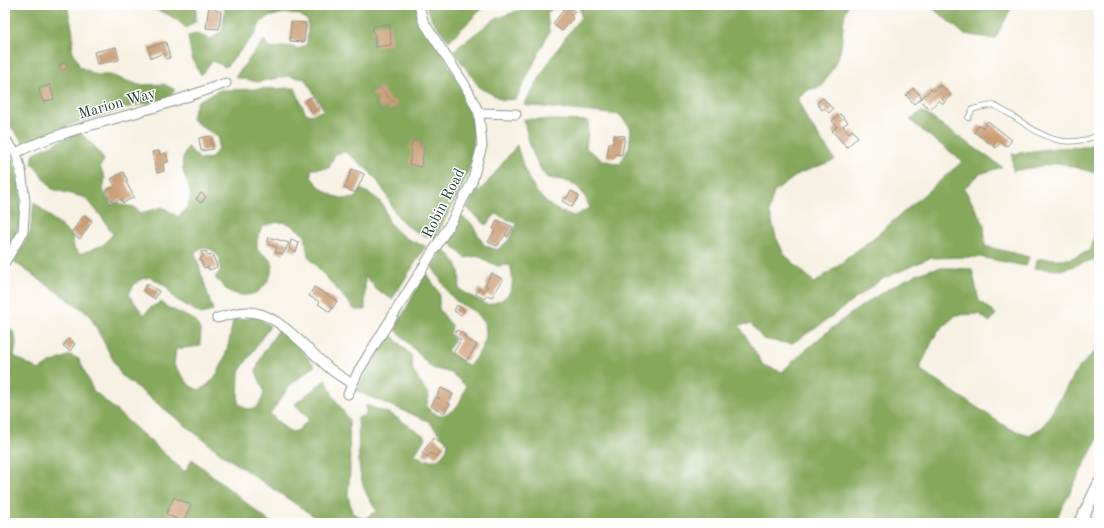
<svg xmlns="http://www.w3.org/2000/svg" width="1104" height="528" font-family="'Old Standard TT',serif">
  <rect width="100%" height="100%" fill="#fff"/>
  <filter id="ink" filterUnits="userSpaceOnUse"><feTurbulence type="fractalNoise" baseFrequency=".025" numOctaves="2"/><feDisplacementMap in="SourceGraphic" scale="8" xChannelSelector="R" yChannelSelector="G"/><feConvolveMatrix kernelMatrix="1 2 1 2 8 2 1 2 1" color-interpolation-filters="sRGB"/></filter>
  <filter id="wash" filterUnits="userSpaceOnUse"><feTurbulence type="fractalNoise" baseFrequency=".012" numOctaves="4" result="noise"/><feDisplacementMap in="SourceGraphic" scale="16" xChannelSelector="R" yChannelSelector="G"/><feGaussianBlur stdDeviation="0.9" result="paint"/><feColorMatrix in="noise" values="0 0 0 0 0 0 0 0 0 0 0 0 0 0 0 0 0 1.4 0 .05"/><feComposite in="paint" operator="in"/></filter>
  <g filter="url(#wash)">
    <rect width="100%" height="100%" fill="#f7f1e3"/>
    <path fill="#86a85c" stroke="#527248" d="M 5,5 L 67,5 L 73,33 L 72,49 L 80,67 L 97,75 L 110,75 L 139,85 L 164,84 L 175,90 L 167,99 L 133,106 L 75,123 L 35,139 L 25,145 L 13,129 L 5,123 Z
      M 141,5 L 196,5 L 196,21 L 186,28 C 173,15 159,10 141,5 Z
      M 222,5 L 416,5 L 466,97 C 487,155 461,188 435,238 C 419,235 404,227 395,212 C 390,205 388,195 382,188 C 373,173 359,161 345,152 L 335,154 L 329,168 L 311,169 L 311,177 C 323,192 336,201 356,198 L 361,189 C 368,193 377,197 381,203 C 386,209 386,217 390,223 C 400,236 411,242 426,246 L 392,299 L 376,289 L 365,275 L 365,310 L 355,310 L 308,256 L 305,236 C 289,222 284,218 262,227 L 257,240 L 257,249 L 269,259 L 273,265 C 270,287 253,302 231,292 C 225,290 220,282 215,278 L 220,271 L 220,258 L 212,250 L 203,247 L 195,253 L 213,311 L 201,314 L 174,298 L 166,286 L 150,277 C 137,280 134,282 129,295 L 144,315 L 150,308 L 161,302 L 167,307 L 195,320 L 201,332 L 200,346 L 176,349 L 174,365 L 190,386 L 199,390 C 224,379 229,343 233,320 L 256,317 L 270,326 L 239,372 L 238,403 L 247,409 L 256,408 C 270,390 261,389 256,370 L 263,353 L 280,328 L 315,366 L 291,384 L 270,414 L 289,432 L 297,431 L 309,419 L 295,404 L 326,379 L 333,396 L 349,420 L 350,471 L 348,494 L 352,513 L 364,519 L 377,511 C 353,479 360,455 358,418 L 366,415 L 366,405 L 391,414 L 426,437 L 415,454 L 424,460 L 438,460 L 447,449 L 448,443 L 428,421 L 356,391 L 389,333 L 411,355 L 413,371 L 429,396 L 426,407 L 439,416 C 459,411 460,402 466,386 L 451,373 L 432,368 L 395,329 L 426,272 L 439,293 L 439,309 L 452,326 L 450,335 L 455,340 L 447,351 L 469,366 C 482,350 496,331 476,313 C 470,308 461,305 455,300 C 445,290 440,278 432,267 L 443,248 C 457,262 462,268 459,289 L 487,305 C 511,299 516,289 510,265 L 497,266 L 478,256 L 465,258 L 446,239 L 461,216 L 472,224 L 484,245 L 497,250 L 508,241 L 517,224 L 496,214 L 486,225 L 467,208 L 474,196 L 488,182 L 517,145 C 523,168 531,191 551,206 C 557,211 567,213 574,216 L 590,208 C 580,183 572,181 547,178 C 533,160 528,141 524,119 L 589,121 L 586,148 L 602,160 L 620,164 L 629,148 L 631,129 L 620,115 L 524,105 C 541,74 559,45 581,17 L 579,5 L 848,5 C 841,20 844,36 840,52 C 836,63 829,75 822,86 L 805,91 L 798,99 L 806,118 L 835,160 L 800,173 L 774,192 L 769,210 L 776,237 L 784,254 L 815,283 L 876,236 L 963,161 L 933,139 L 910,120 L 922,111 L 1002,167 L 980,174 L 964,188 L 984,224 L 985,246 L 1029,257 L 1026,266 L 979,257 L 930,258 L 882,279 L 820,325 L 791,344 L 763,339 L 751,324 L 739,325 L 763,365 L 782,372 C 819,336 880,286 929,270 C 941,266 959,269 972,269 L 979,301 L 996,314 L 990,322 L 979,314 L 956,315 L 937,332 L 919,369 L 1008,428 L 1029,435 L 1043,427 L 1077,370 L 1093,353 L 1099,350 L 1099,436 L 1054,523 L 324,523 L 223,455 L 121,375 L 89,314 L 14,262 L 30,232 L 34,202 L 73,237 L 74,248 L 80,254 L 103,245 L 113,234 L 101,216 L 86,198 L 52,189 L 32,163 L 34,153 L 80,132 L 96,148 L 104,160 L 100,167 L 105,178 L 103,190 L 112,205 L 119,202 L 122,205 L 134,207 L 140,213 L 163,207 L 178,217 C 210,189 168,178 188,147 L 201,160 L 212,158 L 218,148 L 219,138 C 209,130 199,126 191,118 L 198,101 L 220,90 L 295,88 L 305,112 L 310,115 L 324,110 L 305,79 L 288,76 L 257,82 L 235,77 L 264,40 L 271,49 L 287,46 L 299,49 L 307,44 L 308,21 L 300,15 L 284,13 L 268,17 L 260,23 L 256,33 L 226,67 L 212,61 L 201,75 L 192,59 L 188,36 L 196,34 L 211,39 L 222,31 L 225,10 Z
      M 426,5 L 486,5 L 449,41 L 432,20 Z
      M 526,5 L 557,5 L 547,13 L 549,32 L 516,99 L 503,100 L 480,88 L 453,51 L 493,20 L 525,8 Z
      M 929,5 L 1013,5 L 995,39 L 964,34 Z
      M 1099,142 L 1099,174 L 1059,163 L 1013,171 L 1012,154 L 1056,148 L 1085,147 Z
      M 5,147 C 20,163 24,209 18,229 C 16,236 9,244 5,251 Z
      M 1099,214 L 1099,258 L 1061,270 L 1034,268 L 1038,259 L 1069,259 L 1089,251 L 1096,232 L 1094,215 Z
      M 5,324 C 18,333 17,342 14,356 L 39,370 L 48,364 L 70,355 L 79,359 L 93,390 L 185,472 L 192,459 L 271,523 L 5,523 Z"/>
    <g id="blocks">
      <path fill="#cb9d76" d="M 209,5 L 216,5 L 216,11 L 221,11 L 219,29 L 206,28 Z
        M 567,5 L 570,7 L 573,5 L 574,6 L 571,9 L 575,11 L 571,16 L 573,18 L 562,31 L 553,24 Z
        M 291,22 L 306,23 L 304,42 L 290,41 Z
        M 390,24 L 391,45 L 375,47 L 375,35 L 372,31 L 374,26 Z
        M 166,42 L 170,58 L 166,59 L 164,53 L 151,58 L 148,47 Z
        M 116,47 L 119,60 L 97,64 L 94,52 Z
        M 66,62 L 68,67 L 62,71 L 59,65 Z
        M 50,85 L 54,99 L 43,102 L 39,89 Z
        M 940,85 L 951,95 L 943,104 L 939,100 L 930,109 L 920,100 L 931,89 L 933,91 Z
        M 380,87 L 392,102 L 394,100 L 398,105 L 390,111 L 386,106 L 382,109 L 376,102 L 379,100 L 371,93 Z
        M 913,88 L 922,97 L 914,104 L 906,95 Z
        M 313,96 L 320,108 L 312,112 L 305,101 Z
        M 823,98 L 833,109 L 829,113 L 824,108 L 822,110 L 817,103 Z
        M 840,114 L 848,122 L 843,126 L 849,133 L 852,130 L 858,137 L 847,147 L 832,131 L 837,127 L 832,121 Z
        M 988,121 L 1012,140 L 1007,146 L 1001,142 L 996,148 L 974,132 L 979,125 L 983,128 Z
        M 614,135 L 625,136 L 622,155 L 616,154 L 615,158 L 607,157 L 609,143 L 613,143 Z
        M 211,136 L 213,149 L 201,151 L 199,138 Z
        M 413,140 L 421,142 L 420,146 L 424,147 L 421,167 L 409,164 L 412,150 L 410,148 Z
        M 159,151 L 160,155 L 166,153 L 168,162 L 163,163 L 164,171 L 157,173 L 152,152 Z
        M 352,169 L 364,174 L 356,193 L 344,188 Z
        M 123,172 L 128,181 L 126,182 L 134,197 L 123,203 L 121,199 L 113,203 L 106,191 L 115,186 L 111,179 Z
        M 571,191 L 579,196 L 572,207 L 562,201 L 564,197 L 566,199 Z
        M 201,193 L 206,197 L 201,203 L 196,199 Z
        M 84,215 L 92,221 L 80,239 L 71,233 Z
        M 497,220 L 513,227 L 508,237 L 505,235 L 497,246 L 488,242 L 495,230 L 493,229 Z
        M 269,237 L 289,243 L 283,254 L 275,252 L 277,247 L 267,244 Z
        M 291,240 L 299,243 L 296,252 L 289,249 Z
        M 206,251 L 208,256 L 213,255 L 217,267 L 209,270 L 208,267 L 204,268 L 200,258 L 203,257 L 201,252 Z
        M 492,273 L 503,280 L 492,297 L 487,295 L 484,299 L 476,294 L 479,288 L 484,292 L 488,286 L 485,285 Z
        M 147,284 L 159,291 L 155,299 L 143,291 Z
        M 314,287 L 337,301 L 330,312 L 318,304 L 320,302 L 309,296 Z
        M 457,305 L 464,310 L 461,315 L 454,311 Z
        M 457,330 L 465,335 L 464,337 L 477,345 L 466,361 L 453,353 L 461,340 L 454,335 Z
        M 68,339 L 75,344 L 70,351 L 63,346 Z
        M 441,388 L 453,394 L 448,403 L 450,404 L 444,413 L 431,406 L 436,397 L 439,399 L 439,397 L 437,396 Z
        M 434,437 L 445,446 L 436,457 L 431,453 L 427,457 L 422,453 Z
        M 174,497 L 191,505 L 183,522 L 166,514 Z"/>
    </g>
  </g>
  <g filter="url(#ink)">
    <use href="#blocks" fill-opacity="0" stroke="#8b978c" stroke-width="1"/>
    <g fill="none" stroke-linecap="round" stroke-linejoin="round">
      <defs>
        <path id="service" d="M 968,118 L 973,109 L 993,105 C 1033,124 1050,155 1099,135"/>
        <path id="minor" d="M 479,113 L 516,114
          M 5,139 L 16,153 L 21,170 L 25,201 L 23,232 L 5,262
          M 16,153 C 61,130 111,121 159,106 C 181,99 204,91 226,83
          M 217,318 C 229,315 243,310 256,313 C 281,317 310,352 329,368 C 336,374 345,379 352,384
          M 348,394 L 359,370 L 452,221 L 472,182 L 482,146 L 479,113 L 465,85 L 423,21 L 419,5"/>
        <path id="tertiary" d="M 1080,523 L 1099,483"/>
      </defs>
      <use href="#service" stroke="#8b978c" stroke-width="6"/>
      <use href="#minor" stroke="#8b978c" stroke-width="11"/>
      <use href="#tertiary" stroke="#8b978c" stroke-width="13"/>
      <use href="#service" stroke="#fff" stroke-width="4.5"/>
      <use href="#minor" stroke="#fff" stroke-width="9"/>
      <use href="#tertiary" stroke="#fff" stroke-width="11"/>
    </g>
  </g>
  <g text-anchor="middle" stroke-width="3" stroke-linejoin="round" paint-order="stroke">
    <g font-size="15" fill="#1f3d34" stroke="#fff">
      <text transform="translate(117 103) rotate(-16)" y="5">Marion Way</text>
      <text transform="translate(443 203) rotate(-63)" y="5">Robin Road</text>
    </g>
  </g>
  <rect width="1104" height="528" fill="none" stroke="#fff" stroke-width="20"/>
</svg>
